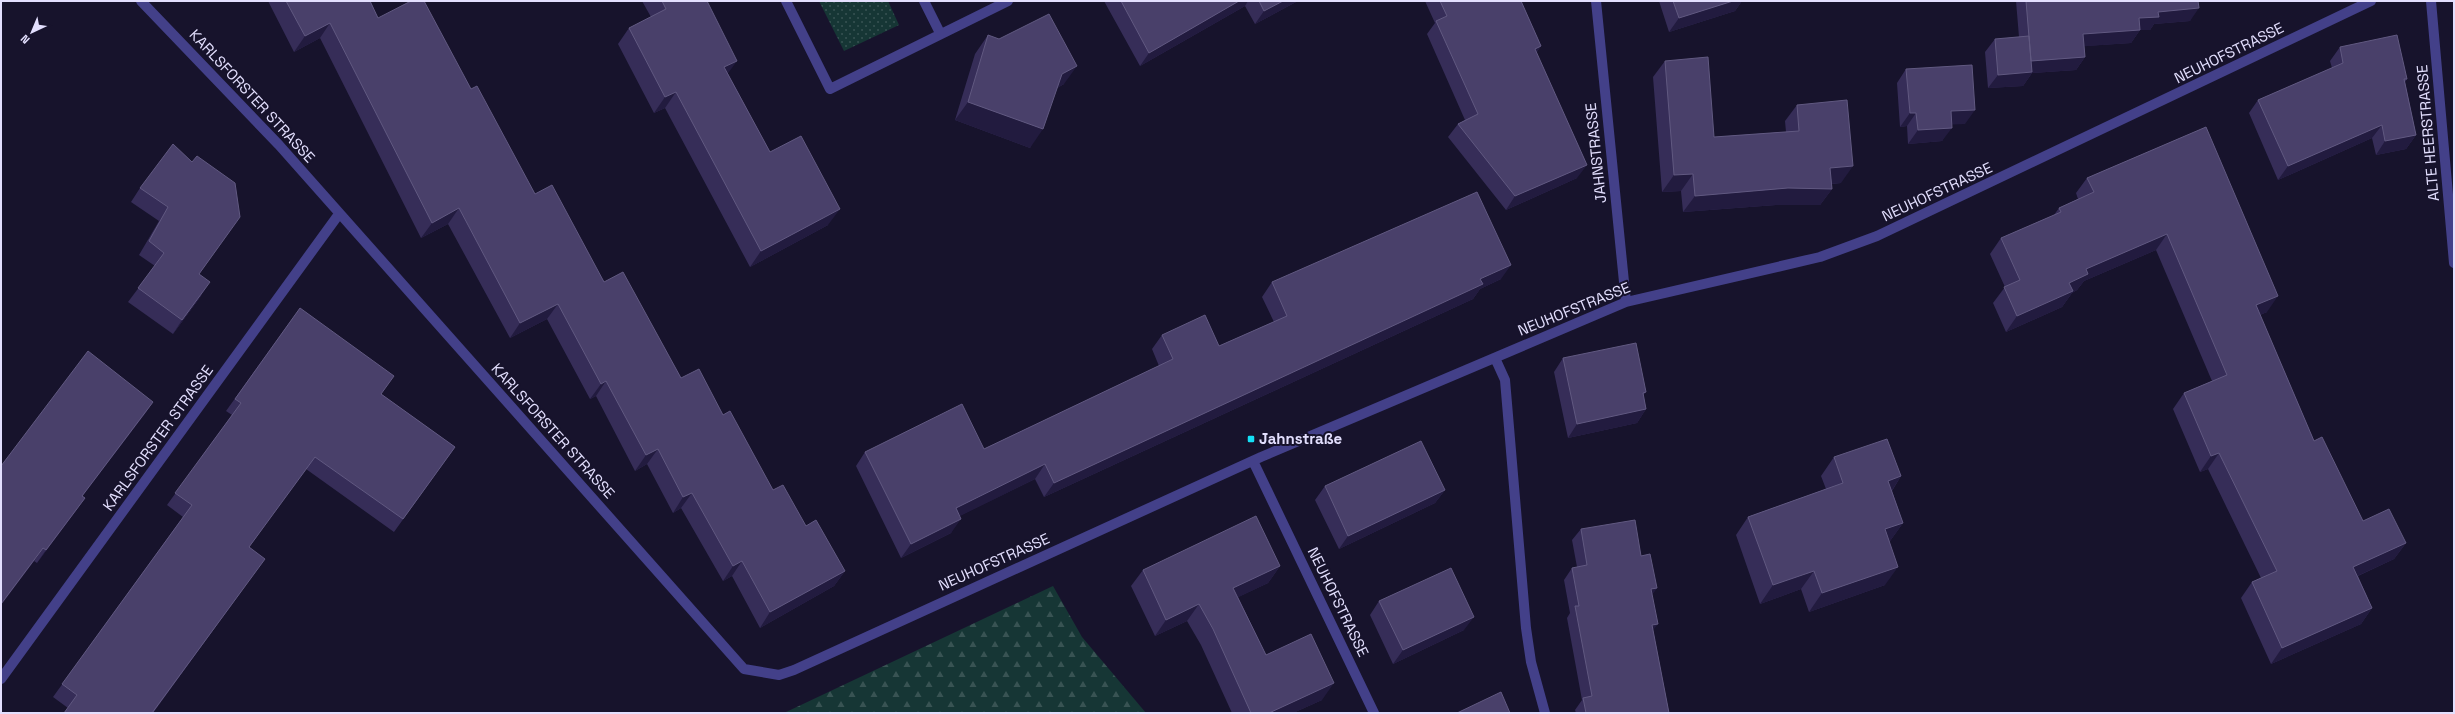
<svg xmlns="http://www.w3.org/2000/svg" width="2455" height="714" font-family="'Space Grotesk',sans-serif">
  <defs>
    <pattern id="grass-dots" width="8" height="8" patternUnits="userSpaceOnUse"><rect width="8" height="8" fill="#163635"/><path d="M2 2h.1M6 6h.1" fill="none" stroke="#385353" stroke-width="1.8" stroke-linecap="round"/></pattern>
    <pattern id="forest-firs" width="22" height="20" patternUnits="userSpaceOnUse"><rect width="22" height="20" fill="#163635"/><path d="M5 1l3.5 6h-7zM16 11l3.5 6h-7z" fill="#385353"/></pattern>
  </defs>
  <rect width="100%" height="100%" fill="#17132c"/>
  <path fill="url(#grass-dots)" d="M 819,1 L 888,1 L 899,25 L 844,51 Z"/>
  <path fill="url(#forest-firs)" d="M 1053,586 L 1082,637 L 1146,713 L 784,713 Z"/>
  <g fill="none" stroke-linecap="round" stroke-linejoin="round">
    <path stroke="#434089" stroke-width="10" d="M 141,1 L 279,145 L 744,669 L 779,675 L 794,670 L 1261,457 L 1626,302 L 1820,257 L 1877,236 L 2371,1
      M 786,1 L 830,89 L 1008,1
      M 924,1 L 940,33
      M 1596,1 L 1626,302
      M 2431,1 L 2454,263
      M 1495,358 L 1505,380 L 1526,628 L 1531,662 L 1545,713
      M 1253,461 L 1374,713
      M 1,679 L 339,214"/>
  </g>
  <path fill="#362d58" d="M 268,1 L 370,1 L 378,18 L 471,89 L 535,194 L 681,378 L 723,415 L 773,490 L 806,526 L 845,571 L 834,586 L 760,628 L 732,576 L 723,581 L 681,508 L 673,513 L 647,464 L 635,471 L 596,396 L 590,399 L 547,319 L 510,338 L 448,224 L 421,238 L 320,38 L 294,52 Z
    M 642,1 L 707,1 L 728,74 L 770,152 L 828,225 L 750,267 L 665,108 L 654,113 L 618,44 L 629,28 L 651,17 Z
    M 1104,1 L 1297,1 L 1296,2 L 1255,24 L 1245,6 L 1140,66 Z
    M 1425,1 L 1521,1 L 1541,46 L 1536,53 L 1577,178 L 1506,210 L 1448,137 L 1458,124 L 1465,120 L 1427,34 L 1435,23 Z
    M 1659,1 L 1742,1 L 1735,11 L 1669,32 Z
    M 2016,1 L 2198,1 L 2190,21 L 2154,24 L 2150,30 L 2140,30 L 2131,43 L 2084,46 L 2085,57 L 2076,70 L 2032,73 L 2023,86 L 1988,88 L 1985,52 L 1995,39 L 2019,37 Z
    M 988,35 L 1064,84 L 1057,88 L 1030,148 L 955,120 L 975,54 Z
    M 2340,47 L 2407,79 L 2405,82 L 2416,135 L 2406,149 L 2376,155 L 2372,138 L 2278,180 L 2249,113 L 2258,100 L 2332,68 L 2330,61 Z
    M 1665,61 L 1714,137 L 1786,132 L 1785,121 L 1797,105 L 1841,183 L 1832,184 L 1832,189 L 1820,205 L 1776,205 L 1683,212 L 1681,191 L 1662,192 L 1653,77 Z
    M 1906,69 L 1965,124 L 1952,124 L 1942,141 L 1908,144 L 1907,126 L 1900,127 L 1897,83 Z
    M 2206,127 L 2267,312 L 2260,315 L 2314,441 L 2363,521 L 2406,543 L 2394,559 L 2358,576 L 2372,608 L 2361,624 L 2271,664 L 2241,598 L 2252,582 L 2261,578 L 2208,469 L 2200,472 L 2173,409 L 2184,393 L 2212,381 L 2156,250 L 2084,281 L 2077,290 L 2072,293 L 2062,307 L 2006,332 L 1993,303 L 2005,287 L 1990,254 L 2001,238 L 2054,215 L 2059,208 L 2078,199 L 2076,193 L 2087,178 Z
    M 140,188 L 230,231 L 199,274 L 201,296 L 173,334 L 128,302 L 155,266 L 139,255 L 159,221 L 131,202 Z
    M 1501,279 L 1480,289 L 1473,299 L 1044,497 L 1035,479 L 959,516 L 951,533 L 901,558 L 856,466 L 865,452 L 984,449 L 1159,366 L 1152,349 L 1162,335 L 1219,346 L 1274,322 L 1262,297 L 1272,282 Z
    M 300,308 L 381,394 L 455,447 L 394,532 L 306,469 L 249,547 L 256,571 L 153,713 L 64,713 L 68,708 L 53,697 L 183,517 L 167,505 L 232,415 L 226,411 Z
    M 1563,358 L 1646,392 L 1643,395 L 1646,409 L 1637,423 L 1568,438 L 1554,372 Z
    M 153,402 L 144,415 L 82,496 L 85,498 L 37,563 L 34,561 L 1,605 L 1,466 Z
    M 1834,457 L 1901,476 L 1892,491 L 1903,523 L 1890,541 L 1889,542 L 1885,585 L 1809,612 L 1801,589 L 1760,604 L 1736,535 L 1748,517 L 1826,489 L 1821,476 Z
    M 1325,486 L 1445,490 L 1435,503 L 1339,549 L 1315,500 Z
    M 1581,529 L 1641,556 L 1657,588 L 1652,594 L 1653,630 L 1669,713 L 1576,713 L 1575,710 L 1582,700 L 1567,618 L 1570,613 L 1564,580 L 1572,568 L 1577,567 L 1572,540 Z
    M 1280,566 L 1268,583 L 1238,597 L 1266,655 L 1322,700 L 1293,713 L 1232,713 L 1201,645 L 1187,621 L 1155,636 L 1131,586 L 1143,570 Z
    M 1379,601 L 1464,630 L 1393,664 L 1370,615 Z"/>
  <path fill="#221b3f" d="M 1239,1 L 1248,1 L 1245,6 L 1140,66 L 1149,53 Z
    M 1283,1 L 1297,1 L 1296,2 L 1255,24 L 1264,11 Z
    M 1733,1 L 1742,1 L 1735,11 L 1669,32 L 1679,18 Z
    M 2199,8 L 2190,21 L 2154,24 L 2150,30 L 2140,30 L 2131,43 L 2074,47 L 2083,34 L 2158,12 Z
    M 330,23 L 320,38 L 294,52 L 305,36 Z
    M 1541,46 L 1532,59 L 1535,49 Z
    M 2085,57 L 2076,70 L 2032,73 L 2023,86 L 1988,88 L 1998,75 L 2031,61 Z
    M 737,61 L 726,76 L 724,67 Z
    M 1077,66 L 1064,84 L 1049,93 L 1062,74 Z
    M 676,92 L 665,108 L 654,113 L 665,97 Z
    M 968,102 L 1043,129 L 1030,148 L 955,120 Z
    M 1975,110 L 1965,124 L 1941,125 L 1951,111 Z
    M 1910,113 L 1916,113 L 1907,126 L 1900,127 Z
    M 2382,125 L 2372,138 L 2278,180 L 2288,166 Z
    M 1952,128 L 1942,141 L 1908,144 L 1918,130 Z
    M 2416,135 L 2406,149 L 2376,155 L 2385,141 Z
    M 1587,165 L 1577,178 L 1506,210 L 1515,196 Z
    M 1853,166 L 1841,183 L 1819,185 L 1830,168 Z
    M 1693,174 L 1681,191 L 1662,192 L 1674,175 Z
    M 1788,188 L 1832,189 L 1820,205 L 1776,205 L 1683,212 L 1695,196 Z
    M 459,208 L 448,224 L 421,238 L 432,223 Z
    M 840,209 L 828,225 L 750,267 L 761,251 Z
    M 2167,234 L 2156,250 L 2084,281 L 2077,290 L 2072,293 L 2062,307 L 2006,332 L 2017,316 L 2069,283 L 2086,269 Z
    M 1511,265 L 1501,279 L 1480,289 L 1473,299 L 1044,497 L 1054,483 Z
    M 210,282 L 201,296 L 173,334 L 182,320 Z
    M 2278,296 L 2267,312 L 2245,321 L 2256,305 Z
    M 558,304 L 547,319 L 510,338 L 520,323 Z
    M 606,381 L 596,396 L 590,399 L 601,384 Z
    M 153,402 L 144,415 L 73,509 L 82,496 Z
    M 1646,409 L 1637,423 L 1568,438 L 1577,424 Z
    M 658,449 L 647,464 L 635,471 L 646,455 Z
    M 2219,453 L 2208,469 L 2200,472 L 2211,456 Z
    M 1045,464 L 1035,479 L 946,523 L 956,508 Z
    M 1901,476 L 1889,495 L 1888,481 Z
    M 1445,490 L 1435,503 L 1339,549 L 1348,536 Z
    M 692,493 L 681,508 L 673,513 L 683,497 Z
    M 85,498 L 76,511 L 37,563 L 46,550 Z
    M 961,519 L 951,533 L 901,558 L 911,544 Z
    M 1903,523 L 1890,541 L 1872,548 L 1885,529 Z
    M 2406,543 L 2394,559 L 2342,583 L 2353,567 Z
    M 43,548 L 34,561 L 1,605 L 1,604 Z
    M 742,561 L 732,576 L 723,581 L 733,566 Z
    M 1280,566 L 1268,583 L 1222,605 L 1233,588 Z
    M 1898,567 L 1885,585 L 1809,612 L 1822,593 Z
    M 845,571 L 834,586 L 760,628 L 770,612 Z
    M 1814,571 L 1801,589 L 1760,604 L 1773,585 Z
    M 1657,588 L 1648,600 L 1651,589 Z
    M 1199,604 L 1187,621 L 1155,636 L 1166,620 Z
    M 2372,608 L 2361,624 L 2271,664 L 2282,648 Z
    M 1474,617 L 1464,630 L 1393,664 L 1403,650 Z
    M 1658,624 L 1649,635 L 1652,625 Z
    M 1334,683 L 1322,700 L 1293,713 L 1269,713 Z"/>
  <path fill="#49406a" stroke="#615981" d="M 286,1 L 370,1 L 378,18 L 411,1 L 424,1 L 471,89 L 477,86 L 535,194 L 552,185 L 604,282 L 623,272 L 681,378 L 699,369 L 723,415 L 730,411 L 773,490 L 783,485 L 806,526 L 816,520 L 845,571 L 770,612 L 742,561 L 733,566 L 692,493 L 683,497 L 658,449 L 646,455 L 606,381 L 601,384 L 558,304 L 520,323 L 459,208 L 432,223 L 330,23 L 305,36 Z
    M 662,1 L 707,1 L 737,61 L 724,67 L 770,152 L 801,136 L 840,209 L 761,251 L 676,92 L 665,97 L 629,28 L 666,9 Z
    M 1121,1 L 1239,1 L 1149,53 Z
    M 1259,1 L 1283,1 L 1264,11 Z
    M 1440,1 L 1521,1 L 1541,46 L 1535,49 L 1587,165 L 1515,196 L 1458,124 L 1478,114 L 1436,21 L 1447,16 Z
    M 1673,1 L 1733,1 L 1679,18 Z
    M 2026,1 L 2198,1 L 2199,8 L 2158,12 L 2159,17 L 2139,18 L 2140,30 L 2083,34 L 2085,57 L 2031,61 Z
    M 1049,14 L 1077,66 L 1062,74 L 1043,129 L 968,102 L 988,35 L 999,39 Z
    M 2397,35 L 2407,79 L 2404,79 L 2416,135 L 2385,141 L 2382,125 L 2288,166 L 2258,100 L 2343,63 L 2340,47 Z
    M 2029,36 L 2032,72 L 1998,75 L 1995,39 Z
    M 1708,57 L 1714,137 L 1799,131 L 1797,105 L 1847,100 L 1853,166 L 1830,168 L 1832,189 L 1788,188 L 1695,196 L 1693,174 L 1674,175 L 1665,61 Z
    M 1972,65 L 1975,110 L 1951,111 L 1952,128 L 1918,130 L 1916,113 L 1910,113 L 1906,69 Z
    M 2206,127 L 2278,296 L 2256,305 L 2314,441 L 2322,437 L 2363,521 L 2389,509 L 2406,543 L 2353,567 L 2372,608 L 2282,648 L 2252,582 L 2277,571 L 2219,453 L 2211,456 L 2184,393 L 2227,375 L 2167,234 L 2086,269 L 2088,274 L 2069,283 L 2073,291 L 2017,316 L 2004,287 L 2020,280 L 2001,238 L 2061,212 L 2059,208 L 2094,192 L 2087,178 Z
    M 173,144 L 192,162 L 197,156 L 235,183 L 240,217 L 199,274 L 210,282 L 182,320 L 138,288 L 164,253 L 149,241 L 168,207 L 140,188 Z
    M 1477,192 L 1511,265 L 1480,279 L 1483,284 L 1054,483 L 1045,464 L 956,508 L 961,519 L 911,544 L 865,452 L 962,404 L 984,449 L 1173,359 L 1162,335 L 1205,315 L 1219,346 L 1287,316 L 1272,282 Z
    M 300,308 L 394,376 L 381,394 L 455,447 L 403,519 L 315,457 L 249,547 L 265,559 L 152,713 L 64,713 L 77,695 L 62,684 L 192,505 L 175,493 L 241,403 L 235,399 Z
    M 1636,343 L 1646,392 L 1643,393 L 1646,409 L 1577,424 L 1563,358 Z
    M 88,351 L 153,402 L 82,496 L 85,498 L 46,550 L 43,548 L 1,604 L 1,466 Z
    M 1887,439 L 1901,476 L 1888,481 L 1903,523 L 1885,529 L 1898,567 L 1822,593 L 1814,571 L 1773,585 L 1748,517 L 1843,483 L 1834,457 Z
    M 1421,441 L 1445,490 L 1348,536 L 1325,486 Z
    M 1256,516 L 1280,566 L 1233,588 L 1266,655 L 1311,634 L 1334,683 L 1269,713 L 1251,713 L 1213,629 L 1199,604 L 1166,620 L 1143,570 Z
    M 1635,520 L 1641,556 L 1650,554 L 1657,588 L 1651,589 L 1658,624 L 1652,625 L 1669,713 L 1586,713 L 1583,698 L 1592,696 L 1575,606 L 1579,606 L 1572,568 L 1587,565 L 1581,529 Z
    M 1451,568 L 1474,617 L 1403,650 L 1379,601 Z
    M 1501,692 L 1510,713 L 1457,713 Z"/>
  <rect fill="#14dff5" stroke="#17132c" stroke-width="1.5" x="1247" y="435" width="8" height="8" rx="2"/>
  <g text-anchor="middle" stroke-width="4" stroke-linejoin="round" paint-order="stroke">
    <g font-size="15" fill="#e3dffe" stroke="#17132c">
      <text transform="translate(2229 53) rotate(-26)" y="5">NEUHOFSTRASSE</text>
      <text transform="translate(252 96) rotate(47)" y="5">KARLSFORSTER STRASSE</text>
      <text transform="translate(2428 133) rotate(-95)" y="5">ALTE HEERSTRASSE</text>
      <text transform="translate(1596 153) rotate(-96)" y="5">JAHNSTRASSE</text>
      <text transform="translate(1937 192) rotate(-25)" y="5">NEUHOFSTRASSE</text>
      <text transform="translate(1574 309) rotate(-22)" y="5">NEUHOFSTRASSE</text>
      <text transform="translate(553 431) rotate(48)" y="5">KARLSFORSTER STRASSE</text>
      <text transform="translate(158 438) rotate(-54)" y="5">KARLSFORSTER STRASSE</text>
      <text transform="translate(994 562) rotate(-24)" y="5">NEUHOFSTRASSE</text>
      <text transform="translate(1338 602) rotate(64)" y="5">NEUHOFSTRASSE</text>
    </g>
    <g font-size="15" font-weight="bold" fill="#e3dffe" stroke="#17132c" text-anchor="start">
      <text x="1259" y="444">Jahnstraße</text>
    </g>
  </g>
  <rect width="2455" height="714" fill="none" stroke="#e3dffe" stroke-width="4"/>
  <g transform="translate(32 32) rotate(224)" stroke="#17132c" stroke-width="3" paint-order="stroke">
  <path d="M0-3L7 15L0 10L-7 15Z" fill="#e3dffe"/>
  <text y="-6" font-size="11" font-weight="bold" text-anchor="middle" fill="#e3dffe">N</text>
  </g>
</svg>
